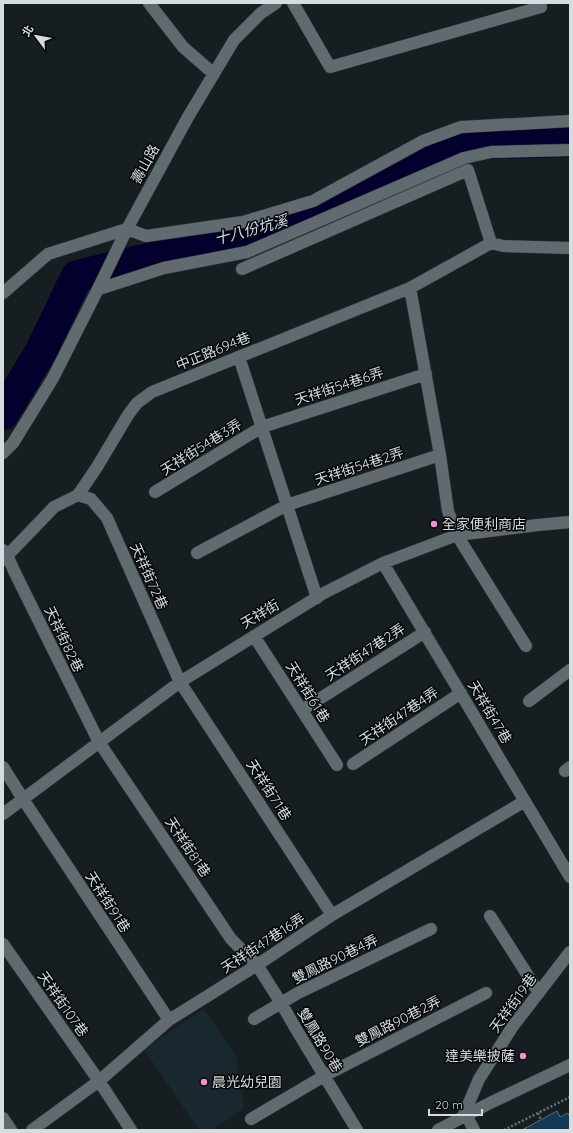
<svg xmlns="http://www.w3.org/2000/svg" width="573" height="1133" font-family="Quicksand,'Noto Sans TC',sans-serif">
  <rect width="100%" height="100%" fill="#161e21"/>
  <path fill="#19282e" d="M 204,1009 L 236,1056 L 244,1109 L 212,1130 L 199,1130 L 144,1049 Z"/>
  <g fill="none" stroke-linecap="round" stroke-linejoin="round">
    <path stroke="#03002d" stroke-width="32" d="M 3,414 L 41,351 L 77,276 L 152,258 L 298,218 L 457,144 L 570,141"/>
  </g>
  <path fill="#113958" stroke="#656c72" d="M 557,1111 L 560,1117 L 568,1113 L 570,1117 L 570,1130 L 522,1130 Z"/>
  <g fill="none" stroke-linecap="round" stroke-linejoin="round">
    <defs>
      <path id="minor" d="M 149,3 L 183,47 L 214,74
        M 293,3 L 330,67 L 541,7
        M 127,229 L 146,236 L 243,222 L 313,201 L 423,141 L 461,127 L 570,121
        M 242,269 L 468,170 L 491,243
        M 410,288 L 440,455 L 448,511 L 457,535 L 526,646
        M 99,289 L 164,268 L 247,252 L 464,158 L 491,152 L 570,150
        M 3,293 L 48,254 L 127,229
        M 239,357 L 317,598
        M 3,453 L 13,443 L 53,378 L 99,287 L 127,229 L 188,117 L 234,40 L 261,13 L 276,3
        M 155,492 L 262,427 L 426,374
        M 78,495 L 91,499 L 107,518 L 180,682 L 332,915
        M 3,550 L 7,555 L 15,573 L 99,742 L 231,939 L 257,965 L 281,1003 L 296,1029 L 357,1130
        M 197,553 L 287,505 L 440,455
        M 3,560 L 54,507 L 78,495 L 97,467 L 128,415 L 137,403 L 152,392 L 410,288 L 491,243 L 503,246 L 570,248
        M 383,563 L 570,877
        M 254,636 L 337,765
        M 529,701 L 570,670
        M 302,710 L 425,632
        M 353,764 L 461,693
        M 3,767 L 23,799 L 169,1020
        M 565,771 L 570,767
        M 3,814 L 180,682 L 324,593 L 383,563 L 457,535 L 538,525 L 570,522
        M 490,916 L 539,993
        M 3,944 L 99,1081 L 131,1130
        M 254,1019 L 298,993 L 431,929
        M 466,1115 L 474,1130
        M 463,1117 L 479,1079 L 513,1026 L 570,952
        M 3,1118 L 11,1130
        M 251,1119 L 324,1076 L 486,993
        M 32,1130 L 99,1081 L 169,1020 L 257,965 L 332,915 L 525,801
        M 438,1130 L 490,1103 L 570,1065"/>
    </defs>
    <use href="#minor" stroke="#323739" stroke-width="13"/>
    <path stroke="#6b7174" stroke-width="2.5" stroke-dasharray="2 2" stroke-linecap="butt" d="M 538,1113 L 541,1120
      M 504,1130 L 570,1097"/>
    <use href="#minor" stroke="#616a6e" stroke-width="12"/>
  </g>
  <g fill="#f690d1" stroke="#050708" stroke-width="1.5">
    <circle cx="434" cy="524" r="4"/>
    <circle cx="523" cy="1056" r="4"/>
    <circle cx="204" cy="1082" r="4"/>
  </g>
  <g text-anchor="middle" stroke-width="3" stroke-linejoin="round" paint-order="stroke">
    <g font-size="14" fill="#d7dcde" stroke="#050708">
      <text transform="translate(145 164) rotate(-61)" y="5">壽山路</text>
      <text transform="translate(213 351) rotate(-22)" y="5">中正路694巷</text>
      <text transform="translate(339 386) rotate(-18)" y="5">天祥街54巷6弄</text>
      <text transform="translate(201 447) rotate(-32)" y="5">天祥街54巷3弄</text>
      <text transform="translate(359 466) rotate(-18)" y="5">天祥街54巷2弄</text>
      <text transform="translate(149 576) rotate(66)" y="5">天祥街72巷</text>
      <text transform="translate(260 614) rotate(-31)" y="5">天祥街</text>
      <text transform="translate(64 639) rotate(64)" y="5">天祥街82巷</text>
      <text transform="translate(365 652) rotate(-33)" y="5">天祥街47巷2弄</text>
      <text transform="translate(308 692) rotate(58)" y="5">天祥街61巷</text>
      <text transform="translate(490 712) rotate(59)" y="5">天祥街47巷</text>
      <text transform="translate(399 716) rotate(-34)" y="5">天祥街47巷4弄</text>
      <text transform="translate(269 790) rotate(57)" y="5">天祥街71巷</text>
      <text transform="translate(188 847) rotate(56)" y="5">天祥街81巷</text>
      <text transform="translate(108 902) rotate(57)" y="5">天祥街91巷</text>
      <text transform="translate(263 943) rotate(-33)" y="5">天祥街47巷16弄</text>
      <text transform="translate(335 959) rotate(-26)" y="5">雙鳳路90巷4弄</text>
      <text transform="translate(513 1003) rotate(-54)" y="5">天祥街19巷</text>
      <text transform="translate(63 1004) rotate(55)" y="5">天祥街107巷</text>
      <text transform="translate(398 1021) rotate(-27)" y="5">雙鳳路90巷2弄</text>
      <text transform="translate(320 1040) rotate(59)" y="5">雙鳳路90巷</text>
    </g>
    <g font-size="14" fill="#d7dcde" stroke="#050708" text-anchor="start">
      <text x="442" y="529">全家便利商店</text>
      <text x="515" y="1061" text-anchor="end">達美樂披薩</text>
      <text x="212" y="1087">晨光幼兒園</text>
    </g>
    <g font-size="15" font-style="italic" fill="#d1d8ed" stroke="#050708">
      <text transform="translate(251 230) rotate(-15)" y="5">十八份坑溪</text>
    </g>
  </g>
  <rect width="573" height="1133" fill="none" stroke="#d7dcde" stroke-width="8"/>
  <g transform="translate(36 36) rotate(302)" stroke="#050708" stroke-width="3" paint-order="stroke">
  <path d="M0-3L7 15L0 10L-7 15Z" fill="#d7dcde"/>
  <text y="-6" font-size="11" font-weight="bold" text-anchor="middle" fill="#d7dcde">北</text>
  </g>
  <path d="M429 1109v6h53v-6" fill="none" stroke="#d7dcde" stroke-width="2"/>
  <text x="435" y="1109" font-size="12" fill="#d7dcde" stroke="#050708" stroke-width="3" paint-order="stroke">20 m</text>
</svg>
